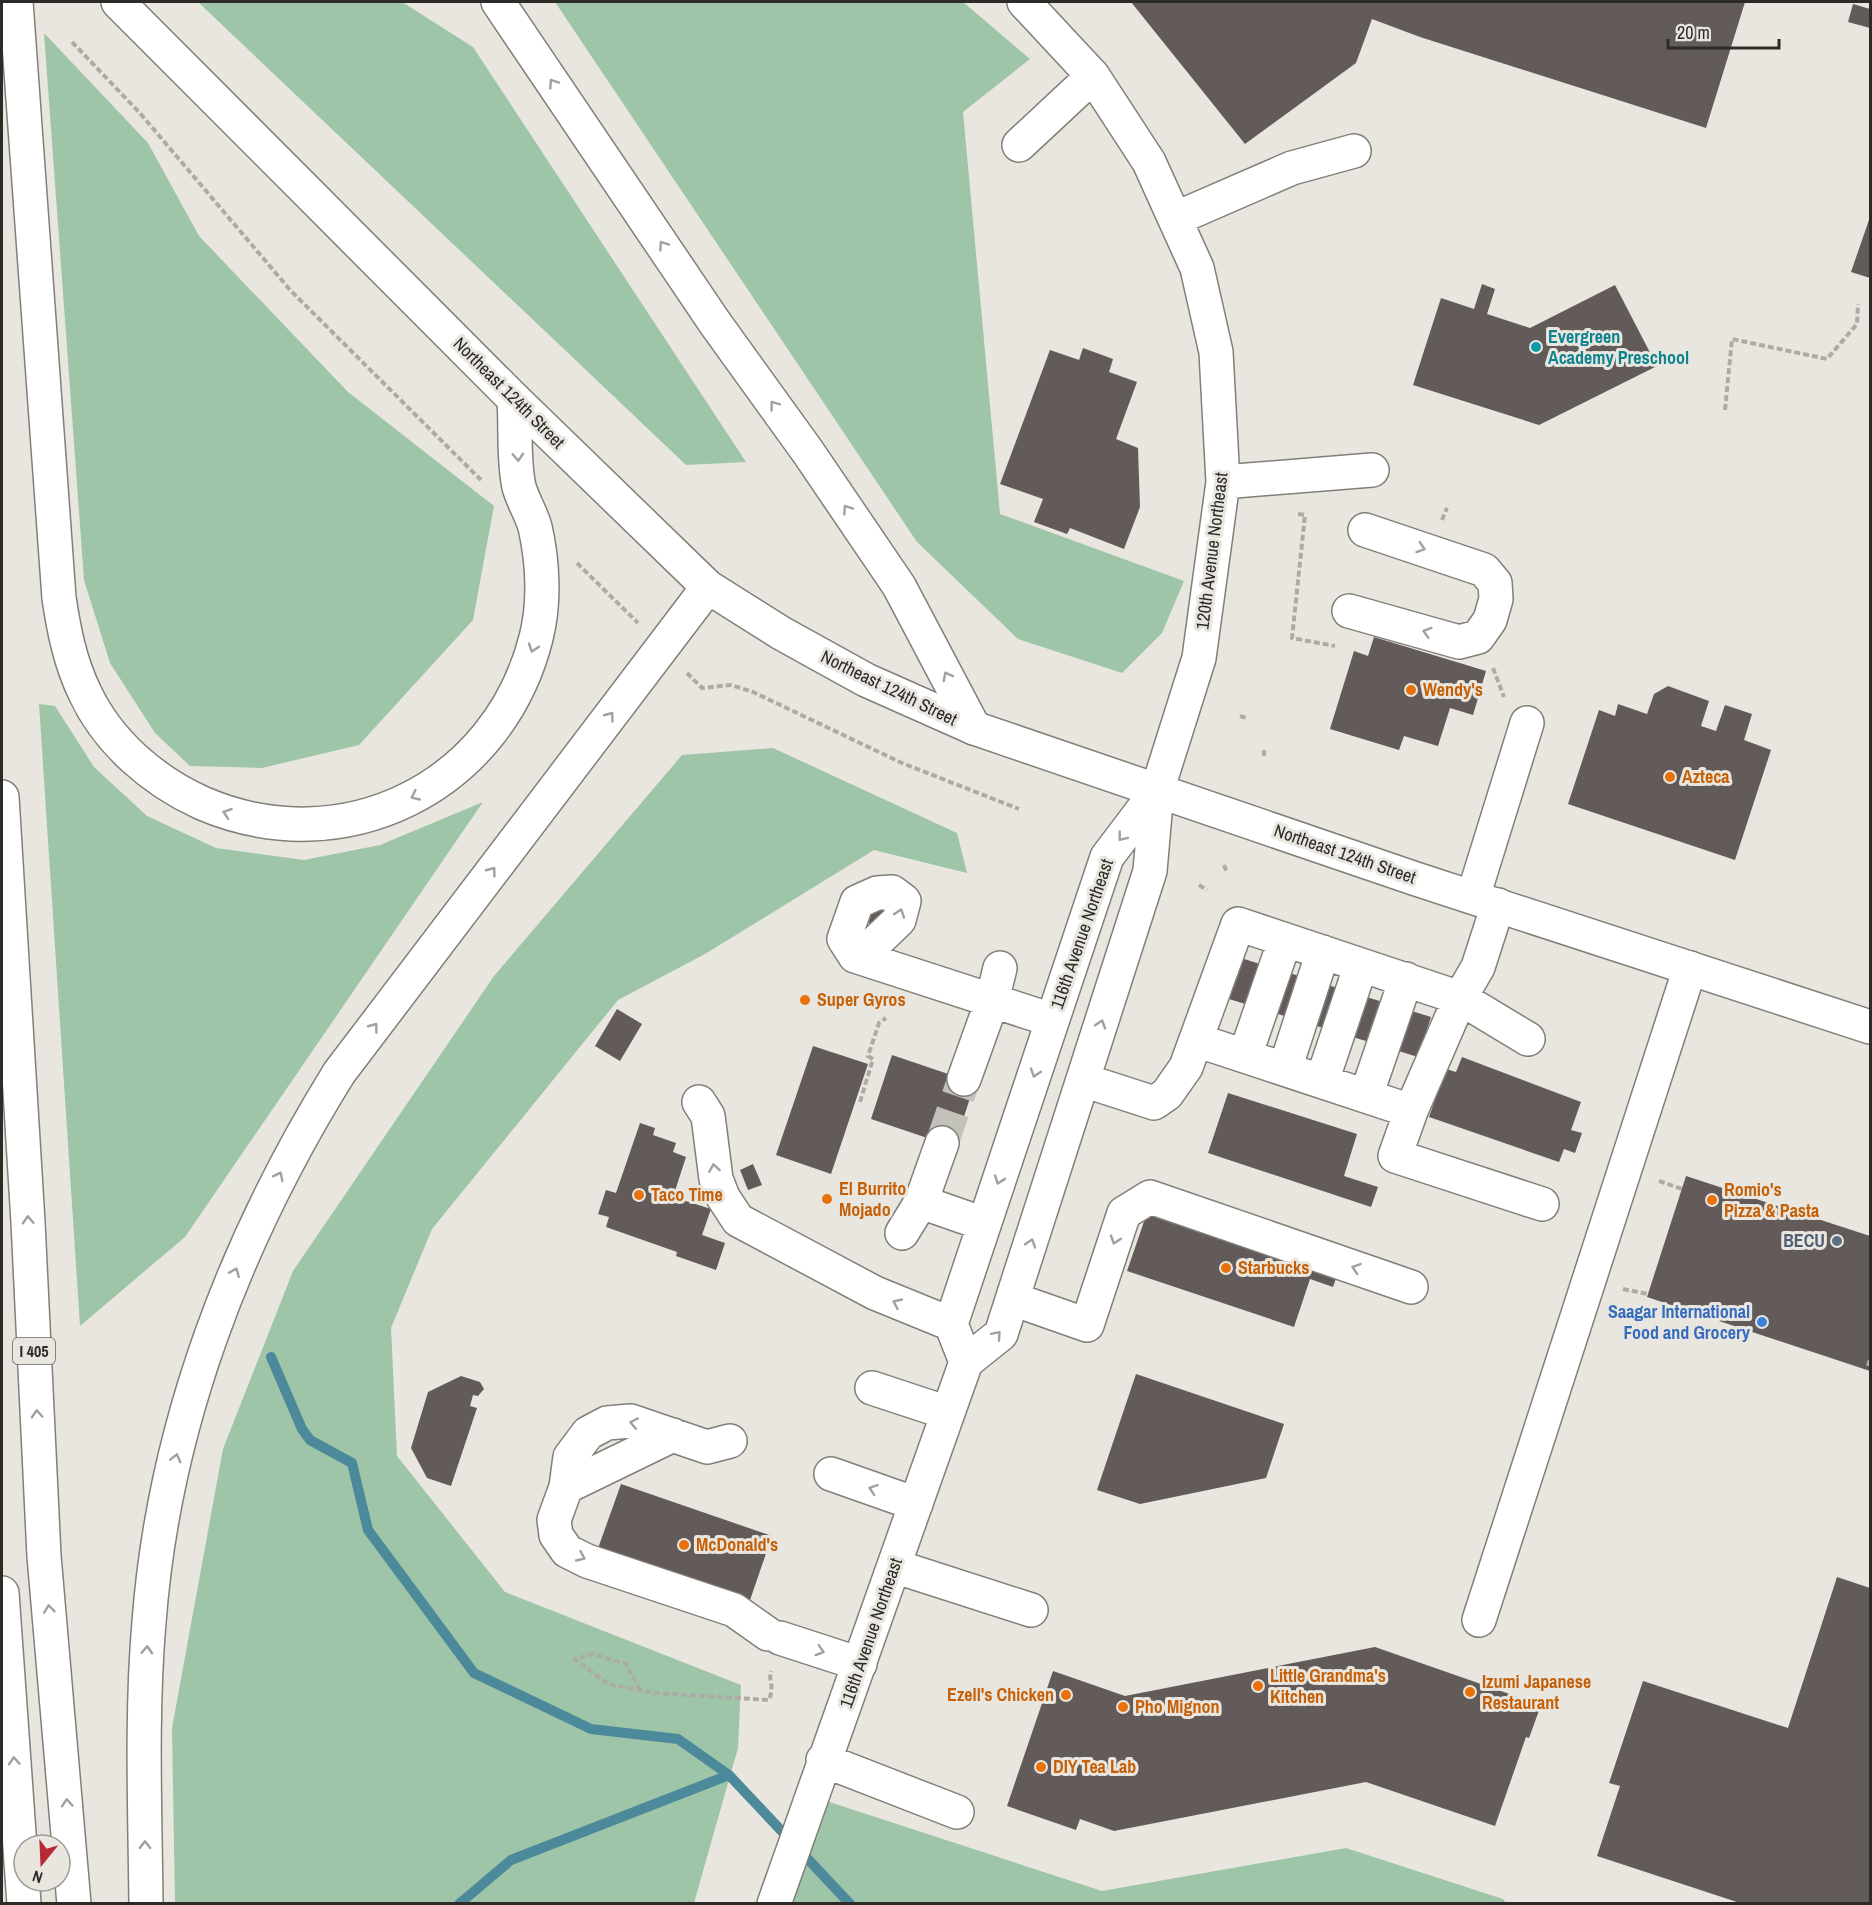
<svg xmlns="http://www.w3.org/2000/svg" width="1872" height="1905" font-family="'Archivo Narrow',sans-serif">
  <rect width="100%" height="100%" fill="#e8e6df"/>
  <path fill="#9fc5a9" d="M 198,2 L 402,2 L 473,47 L 746,462 L 686,465 Z
    M 555,2 L 963,2 L 1030,59 L 963,112 L 1000,514 L 1184,581 L 1162,633 L 1122,673 L 1018,639 L 917,542 Z
    M 44,33 L 148,143 L 199,236 L 348,392 L 494,506 L 473,620 L 359,745 L 262,768 L 190,766 L 155,733 L 110,663 L 84,580 Z
    M 39,704 L 55,706 L 94,767 L 147,816 L 216,848 L 304,860 L 380,845 L 483,802 L 185,1237 L 80,1326 Z
    M 773,748 L 957,833 L 967,873 L 874,850 L 705,954 L 618,1000 L 432,1229 L 391,1328 L 397,1456 L 505,1592 L 741,1685 L 738,1748 L 694,1903 L 175,1903 L 172,1728 L 223,1449 L 293,1271 L 494,976 L 682,755 Z
    M 811,1796 L 1102,1891 L 1346,1848 L 1503,1899 L 1506,1903 L 774,1904 Z"/>
  <g fill="none" stroke-linecap="round" stroke-linejoin="round">
    <path stroke="#4c899a" stroke-width="10" d="M 271,1357 L 302,1429 L 310,1440 L 352,1463 L 368,1530 L 474,1673 L 591,1729 L 678,1739 L 729,1775 L 850,1904
      M 459,1904 L 511,1860 L 729,1775"/>
  </g>
  <path fill="#625b59" d="M 1131,2 L 1745,2 L 1706,128 L 1420,37 L 1372,19 L 1356,63 L 1245,144 Z
    M 1853,4 L 1870,9 L 1870,28 L 1848,22 Z
    M 1870,217 L 1870,278 L 1851,272 Z
    M 1482,284 L 1495,289 L 1487,314 L 1530,328 L 1615,285 L 1657,366 L 1539,425 L 1413,385 L 1441,298 L 1474,309 Z
    M 1083,348 L 1113,359 L 1109,372 L 1137,382 L 1116,439 L 1138,448 L 1140,507 L 1124,549 L 1070,528 L 1067,534 L 1034,522 L 1043,499 L 1000,484 L 1050,350 L 1079,360 Z
    M 1374,637 L 1486,671 L 1473,715 L 1450,708 L 1438,746 L 1404,736 L 1399,750 L 1330,729 L 1354,651 L 1368,656 Z
    M 1668,686 L 1709,701 L 1701,726 L 1716,731 L 1725,705 L 1752,714 L 1744,740 L 1771,750 L 1735,860 L 1568,804 L 1599,710 L 1615,716 L 1618,704 L 1647,714 L 1654,694 Z
    M 878,903 L 888,916 L 872,927 L 864,914 Z
    M 1241,958 L 1431,1017 L 1418,1057 L 1229,999 Z
    M 617,1009 L 642,1024 L 620,1061 L 595,1046 Z
    M 813,1046 L 868,1064 L 831,1174 L 776,1155 Z
    M 892,1055 L 975,1083 L 954,1147 L 871,1119 Z
    M 1462,1057 L 1581,1102 L 1571,1130 L 1582,1133 L 1575,1153 L 1564,1149 L 1559,1162 L 1429,1117 L 1446,1069 L 1456,1072 Z
    M 1228,1093 L 1357,1134 L 1344,1176 L 1378,1187 L 1371,1207 L 1208,1153 Z
    M 640,1123 L 655,1128 L 653,1135 L 676,1143 L 673,1152 L 686,1157 L 673,1197 L 711,1209 L 702,1235 L 725,1243 L 716,1270 L 676,1256 L 677,1252 L 606,1227 L 609,1217 L 598,1214 L 606,1190 L 616,1193 Z
    M 753,1164 L 762,1185 L 748,1190 L 740,1170 Z
    M 1686,1176 L 1870,1236 L 1870,1371 L 1647,1297 Z
    M 1150,1204 L 1338,1272 L 1333,1287 L 1310,1279 L 1294,1327 L 1127,1271 Z
    M 1136,1374 L 1284,1424 L 1266,1478 L 1140,1504 L 1097,1490 Z
    M 461,1376 L 480,1382 L 484,1389 L 478,1396 L 473,1395 L 470,1406 L 477,1408 L 451,1486 L 427,1478 L 411,1448 L 428,1392 Z
    M 621,1484 L 772,1536 L 748,1606 L 596,1554 Z
    M 1837,1577 L 1870,1588 L 1870,1904 L 1743,1904 L 1597,1856 L 1620,1786 L 1609,1783 L 1643,1681 L 1788,1728 Z
    M 1375,1647 L 1541,1705 L 1529,1738 L 1526,1737 L 1495,1826 L 1366,1782 L 1114,1831 L 1080,1819 L 1076,1830 L 1007,1806 L 1053,1671 L 1125,1696 Z"/>
  <g fill="none" stroke-linecap="round" stroke-linejoin="round">
    <path stroke="#c2c1ba" stroke-width="33" stroke-dasharray="33 16" stroke-linecap="butt" d="M 942,1143 L 964,1079"/>
    <defs>
      <path id="minor" d="M 1019,145 L 1093,76
        M 1177,218 L 1292,168 L 1354,151
        M 1223,482 L 1372,470
        M 1349,611 L 1459,642 L 1478,637 L 1490,620 L 1496,599 L 1495,583 L 1484,570 L 1365,530
        M 1473,897 L 1527,723
        M 871,961 L 876,942 L 899,920 L 904,901 L 892,892 L 877,893 L 857,902 L 844,939 L 855,956 L 1052,1020
        M 1196,1040 L 1411,1111 L 1460,998 L 1478,967 L 1498,905
        M 1245,1056 L 1285,940
        M 1285,1069 L 1323,952
        M 964,1079 L 992,1001 L 1000,968
        M 1083,1080 L 1154,1103 L 1167,1094 L 1186,1067 L 1238,924 L 1460,998 L 1528,1039
        M 1322,1081 L 1361,965
        M 1366,1096 L 1406,979
        M 699,1102 L 708,1116 L 716,1179 L 723,1197 L 738,1220 L 875,1293 L 951,1324
        M 1411,1111 L 1395,1156 L 1542,1204
        M 942,1143 L 921,1202 L 984,1224
        M 902,1233 L 921,1202
        M 1013,1299 L 1087,1325 L 1124,1213 L 1150,1197 L 1411,1287
        M 966,1362 L 951,1324 L 1107,857 L 1157,791
        M 872,1388 L 948,1413
        M 730,1441 L 707,1447 L 631,1421 L 607,1423 L 588,1433 L 570,1457 L 566,1487 L 554,1520 L 556,1535 L 567,1551 L 587,1561 L 734,1610 L 768,1634
        M 831,1474 L 916,1504
        M 566,1487 L 673,1435
        M 894,1566 L 1031,1610
        M 1479,1620 L 1690,968
        M 780,1638 L 860,1664
        M 823,1760 L 957,1812
        M 774,1904 L 966,1362 L 1001,1334 L 1150,871 L 1157,791 L 1199,658 L 1223,482 L 1216,352 L 1197,268 L 1149,162 L 1093,76 L 1024,2"/>
      <path id="major" d="M 118,2 L 514,399 L 708,587 L 781,633 L 866,680 L 974,728 L 1416,879 L 1870,1027"/>
      <path id="highway" d="M 16,2 L 59,598 C 64,631 70,662 85,693 C 108,742 153,781 202,803 C 343,864 498,788 536,638 C 545,603 543,562 535,527 C 531,513 523,501 519,487 C 513,460 516,427 514,399
        M 498,2 L 715,323 L 808,452 L 899,586 L 974,728
        M 2,797 L 28,1222 L 44,1556 L 74,1904
        M 2,1593 L 24,1904
        M 146,1904 C 145,1810 141,1715 149,1622 C 164,1425 236,1239 339,1073 L 708,587"/>
    </defs>
    <use href="#minor" stroke="#807f78" stroke-width="36"/>
    <use href="#major" stroke="#807f78" stroke-width="36"/>
    <use href="#highway" stroke="#807f78" stroke-width="36"/>
    <path stroke="#adaba6" stroke-width="4" stroke-dasharray="6 3" stroke-linecap="butt" d="M 72,42 L 139,112 L 291,291 L 481,480
      M 1725,410 L 1732,339 L 1827,359 L 1857,324 L 1858,304
      M 1298,514 L 1305,515 L 1292,638 L 1335,646
      M 1442,520 L 1447,508
      M 577,563 L 638,623
      M 1493,668 L 1504,697
      M 687,673 L 702,688 L 731,685 L 753,692 L 902,763 L 1019,809
      M 1240,716 L 1246,718
      M 1264,756 L 1264,749
      M 1224,865 L 1227,873
      M 1199,885 L 1207,890
      M 860,1102 L 873,1059 L 868,1056 L 879,1023 L 886,1018
      M 1659,1181 L 1682,1189
      M 1623,1289 L 1648,1294
      M 1868,1366 L 1870,1359
      M 640,1690 L 626,1664 L 593,1654 L 575,1659 L 608,1684 L 655,1693 L 769,1700 C 775,1684 768,1682 771,1671"/>
    <use href="#minor" stroke="#fff" stroke-width="33"/>
    <use href="#major" stroke="#fff" stroke-width="33"/>
    <use href="#highway" stroke="#fff" stroke-width="33"/>
  </g>
  <defs><path id="oneway-chevron" d="M-2-3.5L2.5 0L-2 3.5" fill="none" stroke-width="1.6" stroke-linecap="round" stroke-linejoin="round" transform="scale(1.5)"/></defs>
  <g stroke="#a0a09e">
    <use href="#oneway-chevron" transform="translate(553 83) rotate(-124)"/>
    <use href="#oneway-chevron" transform="translate(663 245) rotate(-124)"/>
    <use href="#oneway-chevron" transform="translate(774 405) rotate(-126)"/>
    <use href="#oneway-chevron" transform="translate(518 457) rotate(87)"/>
    <use href="#oneway-chevron" transform="translate(847 509) rotate(-124)"/>
    <use href="#oneway-chevron" transform="translate(1421 548) rotate(18)"/>
    <use href="#oneway-chevron" transform="translate(1427 632) rotate(-163)"/>
    <use href="#oneway-chevron" transform="translate(533 648) rotate(108)"/>
    <use href="#oneway-chevron" transform="translate(947 676) rotate(-118)"/>
    <use href="#oneway-chevron" transform="translate(610 716) rotate(-53)"/>
    <use href="#oneway-chevron" transform="translate(415 796) rotate(155)"/>
    <use href="#oneway-chevron" transform="translate(227 813) rotate(-161)"/>
    <use href="#oneway-chevron" transform="translate(1122 837) rotate(128)"/>
    <use href="#oneway-chevron" transform="translate(492 871) rotate(-53)"/>
    <use href="#oneway-chevron" transform="translate(900 913) rotate(-71)"/>
    <use href="#oneway-chevron" transform="translate(1101 1024) rotate(-72)"/>
    <use href="#oneway-chevron" transform="translate(374 1027) rotate(-53)"/>
    <use href="#oneway-chevron" transform="translate(1035 1073) rotate(108)"/>
    <use href="#oneway-chevron" transform="translate(714 1168) rotate(-99)"/>
    <use href="#oneway-chevron" transform="translate(279 1176) rotate(-63)"/>
    <use href="#oneway-chevron" transform="translate(999 1180) rotate(109)"/>
    <use href="#oneway-chevron" transform="translate(28 1220) rotate(-93)"/>
    <use href="#oneway-chevron" transform="translate(1115 1240) rotate(108)"/>
    <use href="#oneway-chevron" transform="translate(1031 1243) rotate(-72)"/>
    <use href="#oneway-chevron" transform="translate(1356 1268) rotate(-161)"/>
    <use href="#oneway-chevron" transform="translate(235 1272) rotate(-68)"/>
    <use href="#oneway-chevron" transform="translate(897 1303) rotate(-155)"/>
    <use href="#oneway-chevron" transform="translate(997 1335) rotate(-49)"/>
    <use href="#oneway-chevron" transform="translate(37 1414) rotate(-93)"/>
    <use href="#oneway-chevron" transform="translate(634 1423) rotate(-169)"/>
    <use href="#oneway-chevron" transform="translate(176 1458) rotate(-76)"/>
    <use href="#oneway-chevron" transform="translate(873 1489) rotate(-161)"/>
    <use href="#oneway-chevron" transform="translate(581 1557) rotate(25)"/>
    <use href="#oneway-chevron" transform="translate(49 1609) rotate(-96)"/>
    <use href="#oneway-chevron" transform="translate(147 1650) rotate(-87)"/>
    <use href="#oneway-chevron" transform="translate(820 1651) rotate(18)"/>
    <use href="#oneway-chevron" transform="translate(14 1761) rotate(-94)"/>
    <use href="#oneway-chevron" transform="translate(67 1803) rotate(-94)"/>
    <use href="#oneway-chevron" transform="translate(145 1845) rotate(-91)"/>
  </g>
  <circle fill="#0f9aa8" stroke="#e8e6df" stroke-width="2" cx="1536" cy="347" r="6"/>
  <g fill="#e8710a" stroke="#e8e6df" stroke-width="2">
    <circle cx="1411" cy="690" r="6"/>
    <circle cx="1670" cy="777" r="6"/>
    <circle cx="805" cy="1000" r="6"/>
    <circle cx="639" cy="1195" r="6"/>
    <circle cx="827" cy="1199" r="6"/>
    <circle cx="1712" cy="1200" r="6"/>
    <circle cx="1226" cy="1268" r="6"/>
    <circle cx="684" cy="1545" r="6"/>
    <circle cx="1258" cy="1686" r="6"/>
    <circle cx="1470" cy="1692" r="6"/>
    <circle cx="1066" cy="1695" r="6"/>
    <circle cx="1123" cy="1707" r="6"/>
    <circle cx="1041" cy="1767" r="6"/>
  </g>
  <circle fill="#5c6f8a" stroke="#e8e6df" stroke-width="2" cx="1837" cy="1241" r="6"/>
  <circle fill="#3f7fe0" stroke="#e8e6df" stroke-width="2" cx="1762" cy="1322" r="6"/>
  <g text-anchor="middle" stroke-width="6" stroke-linejoin="round" paint-order="stroke">
    <rect fill="#e8e6df" stroke="#64635f" stroke-width="1.5" x="13" y="1338" width="42" height="26" rx="4.5"/>
    <g font-size="16" font-weight="bold" fill="#2c2b28">
      <text x="34" y="1357">I 405</text>
    </g>
    <g font-size="18" font-weight="bold" fill="#0d838f" stroke="#e8e6df" text-anchor="start">
      <text x="1548" y="343">Evergreen<tspan x="1548" dy="21">Academy Preschool</tspan></text>
    </g>
    <g font-size="18" fill="#2c2b28" stroke="#e8e6df">
      <text transform="translate(509 393) rotate(45)" y="6">Northeast 124th Street</text>
      <text transform="translate(1212 551) rotate(-83)" y="6">120th Avenue Northeast</text>
      <text transform="translate(889 688) rotate(26)" y="6">Northeast 124th Street</text>
      <text transform="translate(1345 854) rotate(19)" y="6">Northeast 124th Street</text>
      <text transform="translate(1082 934) rotate(-71)" y="6">116th Avenue Northeast</text>
      <text transform="translate(871 1633) rotate(-71)" y="6">116th Avenue Northeast</text>
    </g>
    <g font-size="18" font-weight="bold" fill="#c56008" stroke="#e8e6df" text-anchor="start">
      <text x="1423" y="696">Wendy's</text>
      <text x="1682" y="783">Azteca</text>
      <text x="817" y="1006">Super Gyros</text>
      <text x="839" y="1195">El Burrito<tspan x="839" dy="21">Mojado</tspan></text>
      <text x="1724" y="1196">Romio's<tspan x="1724" dy="21">Pizza &amp; Pasta</tspan></text>
      <text x="651" y="1201">Taco Time</text>
      <text x="1238" y="1274">Starbucks</text>
      <text x="696" y="1551">McDonald's</text>
      <text x="1270" y="1682">Little Grandma's<tspan x="1270" dy="21">Kitchen</tspan></text>
      <text x="1482" y="1688">Izumi Japanese<tspan x="1482" dy="21">Restaurant</tspan></text>
      <text x="1054" y="1701" text-anchor="end">Ezell's Chicken</text>
      <text x="1135" y="1713">Pho Mignon</text>
      <text x="1053" y="1773">DIY Tea Lab</text>
    </g>
    <g font-size="18" font-weight="bold" fill="#4e5e75" stroke="#e8e6df" text-anchor="end">
      <text x="1825" y="1247">BECU</text>
    </g>
    <g font-size="18" font-weight="bold" fill="#366cbe" stroke="#e8e6df" text-anchor="end">
      <text x="1750" y="1318">Saagar International<tspan x="1750" dy="21">Food and Grocery</tspan></text>
    </g>
  </g>
  <rect width="1872" height="1905" fill="none" stroke="#2c2b28" stroke-width="6"/>
  <g transform="translate(42 1863) rotate(198)"><circle r="28" fill="#e8e6df" stroke="#9d9b96" stroke-width="1.5"/>
  <path d="M0-4.5L10 22L0 15L-10 22Z" fill="#b92835"/>
  <text y="-9" font-size="16" font-weight="bold" text-anchor="middle" fill="#2c2b28">N</text>
  </g>
  <path d="M1668 39v9h111v-9" fill="none" stroke="#2c2b28" stroke-width="3"/>
  <text x="1677" y="39" font-size="18" fill="#2c2b28" stroke="#e8e6df" stroke-width="4.5" paint-order="stroke">20 m</text>
</svg>
